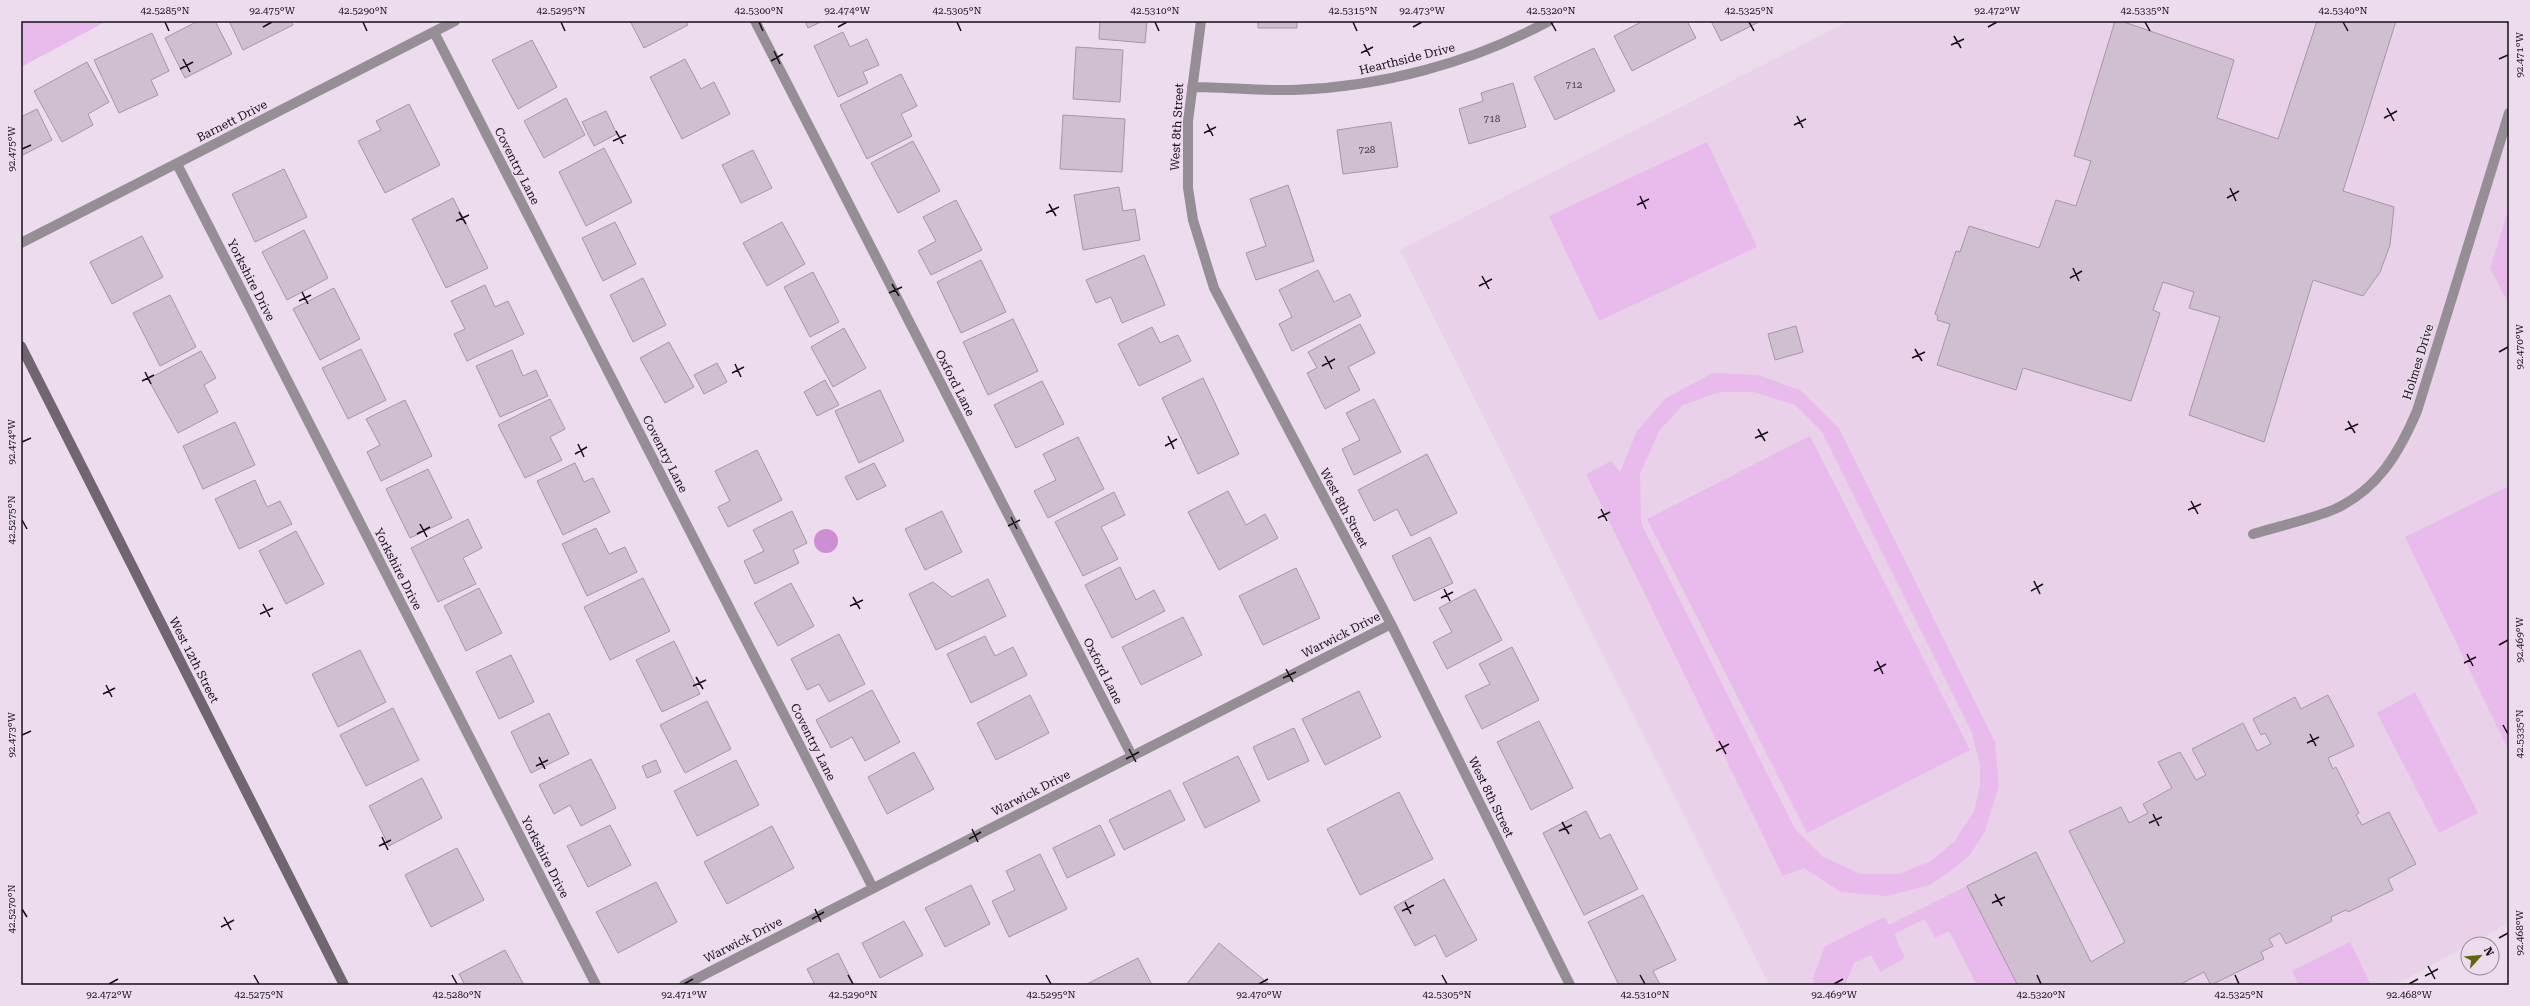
<svg xmlns="http://www.w3.org/2000/svg" width="2530" height="1006" font-family="'Roboto Serif',serif">
  <rect width="100%" height="100%" fill="#eddcee"/>
  <path fill="#e8d1e9" d="M 1849,21 L 2509,21 L 2509,207 L 2490,268 L 2509,305 L 2509,923 L 2395,985 L 1769,985 L 1400,250 Z"/>
  <path fill="#e9bbec" fill-rule="evenodd" d="M 21,21 L 107,21 L 21,67 Z
    M 1707,142 L 1757,247 L 1599,321 L 1549,216 Z
    M 2509,207 L 2509,305 L 2490,268 Z
    M 1713,373 L 1758,375 L 1800,390 L 1839,428 L 1995,742 L 1999,786 L 1985,831 L 1969,856 L 1953,869 L 1930,885 L 1887,896 L 1841,892 L 1804,868 L 1783,876 L 1586,474 L 1611,461 L 1620,472 L 1637,431 L 1666,398 ZM 1720,392 L 1754,392 L 1795,405 L 1822,432 L 1972,733 L 1980,766 L 1980,785 L 1974,811 L 1955,841 L 1931,861 L 1899,874 L 1861,874 L 1823,857 L 1795,829 L 1641,523 L 1640,474 L 1659,431 L 1683,405 Z
    M 1810,436 L 1970,750 L 1807,833 L 1647,519 Z
    M 2509,486 L 2509,751 L 2405,537 Z
    M 2415,692 L 2478,813 L 2439,833 L 2377,713 Z
    M 1967,886 L 2017,984 L 1977,985 L 1949,931 L 1935,938 L 1925,919 L 1894,934 L 1905,958 L 1880,972 L 1871,955 L 1854,963 L 1845,985 L 1816,985 L 1813,978 L 1825,946 L 1884,917 L 1889,925 Z
    M 2350,942 L 2371,985 L 2299,985 L 2292,971 Z"/>
  <path fill="#cd8fd2" d="M814 541a12 12 0 1 1 24 0a12 12 0 1 1-24 0Z"/>
  <path fill="#cfbfd0" stroke="#a596a6" d="M 198,21 L 215,21 L 232,54 L 185,78 L 165,38 Z
    M 229,21 L 291,21 L 293,25 L 243,50 Z
    M 630,21 L 686,21 L 688,25 L 644,48 Z
    M 805,21 L 823,21 L 808,28 Z
    M 1100,21 L 1147,21 L 1145,43 L 1099,39 Z
    M 1258,21 L 1297,21 L 1297,28 L 1258,28 Z
    M 1643,21 L 1687,21 L 1696,38 L 1632,71 L 1614,36 Z
    M 1711,21 L 1761,21 L 1721,41 Z
    M 2115,21 L 2121,21 L 2234,60 L 2217,118 L 2278,139 L 2317,21 L 2396,21 L 2343,191 L 2394,207 L 2390,245 L 2380,272 L 2363,296 L 2313,280 L 2264,442 L 2189,415 L 2220,317 L 2189,308 L 2194,292 L 2163,282 L 2153,310 L 2160,313 L 2131,401 L 2023,368 L 2016,390 L 1937,365 L 1950,324 L 1937,320 L 1938,316 L 1935,314 L 1956,251 L 1960,252 L 1969,226 L 2039,248 L 2056,200 L 2076,206 L 2091,161 L 2074,156 Z
    M 843,32 L 850,47 L 867,39 L 879,65 L 863,72 L 868,83 L 838,97 L 814,46 Z
    M 152,33 L 169,71 L 151,80 L 158,95 L 119,113 L 94,60 Z
    M 532,40 L 557,87 L 518,109 L 492,60 Z
    M 1076,47 L 1123,50 L 1120,102 L 1073,99 Z
    M 1594,48 L 1615,91 L 1555,120 L 1534,77 Z
    M 685,59 L 701,89 L 714,82 L 730,114 L 682,139 L 650,77 Z
    M 87,62 L 109,102 L 88,114 L 93,125 L 62,142 L 34,91 Z
    M 901,74 L 917,106 L 901,114 L 912,136 L 867,159 L 840,105 Z
    M 1513,83 L 1526,127 L 1469,144 L 1459,109 L 1483,101 L 1481,93 Z
    M 566,98 L 585,135 L 544,158 L 524,121 Z
    M 409,104 L 440,165 L 385,193 L 358,141 L 381,130 L 376,121 Z
    M 37,109 L 52,140 L 21,156 L 21,117 Z
    M 606,111 L 617,134 L 594,146 L 582,122 Z
    M 1063,115 L 1125,119 L 1122,172 L 1060,169 Z
    M 1391,122 L 1398,167 L 1343,174 L 1337,130 Z
    M 913,141 L 940,191 L 898,213 L 871,163 Z
    M 604,148 L 632,202 L 586,226 L 559,172 Z
    M 753,150 L 772,188 L 741,203 L 722,165 Z
    M 284,169 L 307,217 L 255,242 L 232,194 Z
    M 1288,185 L 1314,261 L 1256,280 L 1246,253 L 1266,246 L 1250,199 Z
    M 1119,187 L 1123,211 L 1135,209 L 1140,240 L 1083,250 L 1074,195 Z
    M 453,198 L 488,268 L 446,288 L 412,219 Z
    M 956,200 L 982,250 L 931,275 L 918,251 L 936,241 L 923,217 Z
    M 615,222 L 636,264 L 603,281 L 582,238 Z
    M 782,222 L 805,264 L 767,286 L 743,243 Z
    M 304,230 L 328,278 L 287,300 L 262,252 Z
    M 142,236 L 163,277 L 112,304 L 90,262 Z
    M 1144,255 L 1165,305 L 1122,323 L 1111,297 L 1096,303 L 1086,280 Z
    M 981,260 L 1006,312 L 961,333 L 937,282 Z
    M 1318,270 L 1334,302 L 1350,294 L 1361,316 L 1292,351 L 1279,324 L 1292,317 L 1279,290 Z
    M 813,272 L 839,322 L 810,337 L 784,287 Z
    M 643,278 L 666,325 L 633,342 L 610,295 Z
    M 485,285 L 495,307 L 508,301 L 524,334 L 467,361 L 454,334 L 465,329 L 451,301 Z
    M 334,288 L 360,339 L 320,360 L 293,309 Z
    M 170,295 L 196,347 L 160,366 L 133,313 Z
    M 1013,319 L 1038,371 L 988,395 L 963,342 Z
    M 1360,324 L 1375,353 L 1348,367 L 1360,390 L 1325,409 L 1307,373 L 1317,368 L 1308,352 Z
    M 1796,326 L 1803,352 L 1775,360 L 1768,334 Z
    M 1152,327 L 1160,343 L 1178,335 L 1191,361 L 1139,386 L 1118,344 Z
    M 844,328 L 866,368 L 833,387 L 811,347 Z
    M 669,342 L 694,387 L 665,403 L 640,358 Z
    M 361,349 L 386,400 L 348,419 L 322,368 Z
    M 512,350 L 523,376 L 536,370 L 548,396 L 500,417 L 476,366 Z
    M 201,351 L 216,378 L 204,385 L 218,412 L 178,433 L 148,379 Z
    M 717,363 L 727,382 L 704,394 L 694,375 Z
    M 1203,378 L 1239,454 L 1198,474 L 1162,398 Z
    M 825,380 L 839,405 L 817,416 L 804,392 Z
    M 1042,381 L 1064,424 L 1016,448 L 994,405 Z
    M 880,390 L 904,441 L 859,463 L 835,411 Z
    M 550,399 L 565,429 L 550,437 L 562,460 L 525,478 L 498,425 Z
    M 1374,399 L 1401,452 L 1354,475 L 1342,449 L 1360,440 L 1346,413 Z
    M 405,400 L 432,456 L 381,481 L 367,452 L 380,445 L 366,419 Z
    M 235,422 L 255,465 L 203,489 L 183,446 Z
    M 1078,437 L 1104,489 L 1048,518 L 1034,491 L 1056,480 L 1043,454 Z
    M 757,450 L 782,500 L 728,527 L 718,507 L 730,501 L 715,471 Z
    M 1427,454 L 1457,513 L 1411,536 L 1397,509 L 1374,521 L 1358,490 Z
    M 575,463 L 584,482 L 593,478 L 610,512 L 563,535 L 537,481 Z
    M 874,463 L 886,486 L 857,500 L 845,477 Z
    M 428,469 L 452,518 L 410,538 L 386,489 Z
    M 255,480 L 267,507 L 280,501 L 292,524 L 239,549 L 215,499 Z
    M 1228,491 L 1246,525 L 1265,514 L 1278,538 L 1219,570 L 1188,512 Z
    M 1114,492 L 1125,515 L 1101,527 L 1118,559 L 1083,576 L 1055,522 Z
    M 792,511 L 807,543 L 793,550 L 799,563 L 755,584 L 744,561 L 764,551 L 753,530 Z
    M 942,511 L 962,552 L 925,570 L 905,529 Z
    M 468,519 L 482,548 L 463,558 L 476,584 L 438,602 L 411,548 Z
    M 596,528 L 609,554 L 625,547 L 637,572 L 587,596 L 562,544 Z
    M 296,531 L 324,584 L 286,604 L 259,551 Z
    M 1430,537 L 1453,583 L 1414,601 L 1392,556 Z
    M 1120,567 L 1136,600 L 1154,590 L 1165,611 L 1112,638 L 1085,585 Z
    M 1296,568 L 1320,618 L 1263,645 L 1239,596 Z
    M 643,578 L 670,631 L 610,660 L 584,607 Z
    M 988,579 L 1006,616 L 936,650 L 909,594 L 933,582 L 952,597 Z
    M 791,583 L 814,626 L 778,646 L 754,603 Z
    M 479,588 L 502,633 L 466,651 L 444,606 Z
    M 1475,589 L 1502,640 L 1447,669 L 1433,642 L 1452,632 L 1439,608 Z
    M 1183,617 L 1202,655 L 1141,685 L 1122,647 Z
    M 839,634 L 865,684 L 829,702 L 819,684 L 807,690 L 791,659 Z
    M 985,636 L 995,656 L 1013,647 L 1027,675 L 971,703 L 947,654 Z
    M 674,641 L 700,694 L 662,712 L 636,660 Z
    M 1512,647 L 1539,700 L 1482,729 L 1465,696 L 1490,684 L 1479,664 Z
    M 360,650 L 386,702 L 338,727 L 312,674 Z
    M 511,655 L 534,702 L 499,719 L 476,672 Z
    M 872,690 L 900,742 L 865,761 L 852,737 L 831,748 L 816,720 Z
    M 1359,691 L 1381,737 L 1325,765 L 1302,719 Z
    M 1030,695 L 1049,733 L 996,760 L 977,723 Z
    M 2328,695 L 2354,746 L 2328,758 L 2333,769 L 2336,767 L 2359,813 L 2356,815 L 2362,825 L 2389,812 L 2416,864 L 2388,879 L 2393,890 L 2348,912 L 2346,910 L 2331,917 L 2332,921 L 2286,944 L 2280,933 L 2269,939 L 2273,946 L 2261,952 L 2264,959 L 2211,985 L 2204,972 L 2179,985 L 2014,985 L 2017,984 L 1967,886 L 2036,852 L 2091,962 L 2125,942 L 2069,831 L 2121,807 L 2129,823 L 2148,813 L 2143,804 L 2172,788 L 2158,762 L 2180,752 L 2196,780 L 2206,775 L 2192,749 L 2243,723 L 2257,751 L 2271,744 L 2265,733 L 2261,735 L 2253,719 L 2295,697 L 2301,709 Z
    M 707,701 L 731,749 L 685,773 L 660,725 Z
    M 393,708 L 419,760 L 366,786 L 340,735 Z
    M 549,713 L 569,754 L 531,773 L 511,732 Z
    M 1539,721 L 1573,788 L 1531,810 L 1497,742 Z
    M 1294,728 L 1309,761 L 1268,780 L 1253,747 Z
    M 914,752 L 934,789 L 887,814 L 868,777 Z
    M 1238,756 L 1260,801 L 1205,828 L 1183,783 Z
    M 591,759 L 616,808 L 581,826 L 570,805 L 554,814 L 539,785 Z
    M 656,760 L 661,772 L 647,778 L 642,766 Z
    M 736,760 L 759,805 L 697,836 L 674,791 Z
    M 422,778 L 442,818 L 389,846 L 369,806 Z
    M 1170,790 L 1185,820 L 1124,850 L 1109,820 Z
    M 1399,792 L 1433,859 L 1360,895 L 1327,829 Z
    M 1586,811 L 1600,839 L 1610,834 L 1638,889 L 1584,915 L 1543,833 Z
    M 610,825 L 631,865 L 588,887 L 567,846 Z
    M 1100,825 L 1115,855 L 1067,878 L 1053,848 Z
    M 772,826 L 794,868 L 727,904 L 704,862 Z
    M 457,848 L 484,900 L 431,927 L 405,875 Z
    M 1040,854 L 1067,909 L 1009,937 L 992,901 L 1015,890 L 1006,871 Z
    M 1444,879 L 1477,940 L 1446,957 L 1435,935 L 1415,946 L 1394,907 Z
    M 656,882 L 677,922 L 618,953 L 596,912 Z
    M 971,885 L 990,924 L 945,947 L 925,908 Z
    M 1643,895 L 1676,960 L 1653,971 L 1660,985 L 1619,985 L 1588,922 Z
    M 904,921 L 923,955 L 880,978 L 862,943 Z
    M 1219,943 L 1270,985 L 1186,985 Z
    M 505,950 L 524,985 L 465,985 L 459,974 Z
    M 838,953 L 854,985 L 811,985 L 814,983 L 807,969 Z
    M 1138,958 L 1152,985 L 1085,985 Z"/>
  <g fill="none" stroke-linecap="round" stroke-linejoin="round">
    <path stroke="#958e95" stroke-width="10" d="M 755,21 L 1132,756
      M 1201,21 L 1188,121 L 1188,188 L 1193,220 L 1214,288 L 1391,624 L 1570,985
      M 434,32 L 873,888
      M 1192,87 C 1225,87 1259,91 1293,90 C 1381,87 1471,63 1549,21
      M 177,164 L 596,985
      M 21,243 L 455,21
      M 2253,534 C 2279,526 2309,520 2335,509 C 2378,489 2399,453 2417,411 L 2509,113
      M 684,985 L 1391,624"/>
    <path stroke="#6f6670" stroke-width="10" d="M 21,346 L 344,985"/>
  </g>
  <path fill="none" stroke="#151015" stroke-width="1.5" d="M 165,22 L 169,31M 363,22 L 367,31M 561,22 L 565,31M 759,22 L 763,31M 957,22 L 961,31M 1155,22 L 1159,31M 1353,22 L 1357,31M 1551,22 L 1556,31M 1749,22 L 1754,31M 2145,22 L 2150,31M 2343,22 L 2348,31M 263,27 L 272,22M 838,27 L 847,22M 1413,27 L 1422,22M 1988,27 L 1997,22M 1954,36 L 1961,48M 1364,44 L 1370,56M 1951,45 L 1964,39M 774,51 L 780,64M 1361,53 L 1373,47M 183,59 L 190,72M 2499,59 L 2508,55M 771,61 L 783,54M 180,69 L 193,62M 2387,108 L 2394,121M 1797,116 L 1803,128M 2384,118 L 2397,111M 1207,124 L 1213,136M 1794,125 L 1806,119M 616,131 L 623,144M 1204,133 L 1216,127M 613,141 L 626,135M 22,149 L 31,145M 2230,188 L 2236,201M 1640,196 L 1646,209M 2227,198 L 2239,191M 1049,204 L 1056,216M 1637,205 L 1649,199M 459,212 L 466,224M 1046,213 L 1059,207M 456,221 L 469,215M 2073,268 L 2079,281M 1482,276 L 1489,289M 2070,278 L 2082,271M 892,284 L 899,296M 1479,286 L 1492,279M 302,292 L 308,304M 889,293 L 902,287M 299,301 L 311,295M 1915,349 L 1922,361M 2499,352 L 2508,347M 1325,356 L 1332,369M 1912,358 L 1925,352M 735,364 L 741,377M 1322,366 L 1335,359M 145,372 L 151,384M 732,373 L 744,367M 142,381 L 154,375M 2348,421 L 2355,433M 1758,429 L 1765,441M 2345,430 L 2358,424M 1168,436 L 1174,449M 1755,438 L 1768,432M 22,442 L 31,438M 578,444 L 584,457M 1165,446 L 1177,439M 575,454 L 587,447M 2191,501 L 2198,514M 1601,509 L 1607,521M 2188,510 L 2201,504M 1011,517 L 1017,529M 1598,518 L 1610,512M 22,520 L 27,529M 420,524 L 427,537M 1008,526 L 1020,520M 417,534 L 430,527M 2034,581 L 2040,594M 1444,589 L 1450,601M 2031,591 L 2043,584M 853,597 L 860,609M 1441,598 L 1453,592M 263,604 L 270,617M 850,606 L 863,600M 260,614 L 273,608M 2499,645 L 2508,640M 2467,654 L 2473,666M 1877,661 L 1883,674M 2464,663 L 2476,657M 1286,669 L 1293,682M 1874,671 L 1886,664M 696,677 L 703,689M 1283,678 L 1296,672M 106,685 L 112,697M 693,686 L 706,680M 103,694 L 115,688M 2503,725 L 2508,734M 2310,734 L 2316,746M 22,735 L 31,731M 1719,741 L 1726,754M 2307,743 L 2319,737M 1129,749 L 1136,762M 1716,751 L 1729,744M 539,757 L 545,769M 1126,759 L 1139,752M 536,766 L 548,760M 2153,814 L 2159,826M 1562,822 L 1569,834M 2149,823 L 2162,817M 972,829 L 978,842M 1559,831 L 1572,825M 382,837 L 388,850M 969,839 L 981,832M 379,846 L 391,840M 1995,894 L 2002,906M 1405,902 L 1411,914M 1992,903 L 2005,897M 22,909 L 27,917M 815,909 L 821,922M 1402,911 L 1414,905M 224,917 L 231,930M 812,919 L 824,912M 221,927 L 234,920M 2499,938 L 2508,933M 2428,966 L 2435,979M 254,975 L 259,984M 452,975 L 457,984M 848,975 L 853,984M 1046,975 L 1051,984M 1442,975 L 1447,984M 1640,975 L 1645,984M 2037,975 L 2041,984M 2235,975 L 2239,984M 2425,976 L 2438,969M 109,984 L 118,979M 684,984 L 693,979M 1259,984 L 1268,979M 1834,984 L 1843,979M 2409,984 L 2418,979"/>
  <g text-anchor="middle" stroke-width="3" stroke-linejoin="round" paint-order="stroke">
    <g font-size="10" fill="#443c44">
      <text x="1574" y="88">712</text>
      <text x="1492" y="122">718</text>
      <text x="1367" y="153">728</text>
    </g>
    <g font-size="12" fill="#151015" stroke="#eddcee">
      <text transform="translate(1407 59) rotate(-14)" y="4">Hearthside Drive</text>
      <text transform="translate(232 121) rotate(-27)" y="4">Barnett Drive</text>
      <text transform="translate(1177 127) rotate(-87)" y="4">West 8th Street</text>
      <text transform="translate(517 166) rotate(63)" y="4">Coventry Lane</text>
      <text transform="translate(251 280) rotate(63)" y="4">Yorkshire Drive</text>
      <text transform="translate(2418 362) rotate(-73)" y="4">Holmes Drive</text>
      <text transform="translate(955 383) rotate(63)" y="4">Oxford Lane</text>
      <text transform="translate(665 454) rotate(63)" y="4">Coventry Lane</text>
      <text transform="translate(1344 508) rotate(62)" y="4">West 8th Street</text>
      <text transform="translate(398 569) rotate(63)" y="4">Yorkshire Drive</text>
      <text transform="translate(1341 635) rotate(-27)" y="4">Warwick Drive</text>
      <text transform="translate(194 660) rotate(63)" y="4">West 12th Street</text>
      <text transform="translate(1103 671) rotate(63)" y="4">Oxford Lane</text>
      <text transform="translate(813 742) rotate(63)" y="4">Coventry Lane</text>
      <text transform="translate(1031 793) rotate(-27)" y="4">Warwick Drive</text>
      <text transform="translate(1491 797) rotate(64)" y="4">West 8th Street</text>
      <text transform="translate(545 857) rotate(63)" y="4">Yorkshire Drive</text>
      <text transform="translate(743 940) rotate(-27)" y="4">Warwick Drive</text>
    </g>
  </g>
  <rect width="2530" height="1006" fill="none" stroke="#eddcee" stroke-width="44"/>
  <g transform="translate(2480 956) rotate(63)"><circle r="19" fill="#eddcee" stroke="#978a97"/>
  <path d="M0-3L7 15L0 10L-7 15Z" fill="#606708"/>
  <text y="-6" font-size="11" font-weight="bold" text-anchor="middle" fill="#151015">N</text>
  </g>
  <rect x="22" y="22" width="2486" height="962" fill="none" stroke="#151015" stroke-width="1.5"/>
  <g font-size="10" text-anchor="middle" fill="#151015">
    <text x="165" y="14">42.5285°N</text>
    <text x="272" y="14">92.475°W</text>
    <text x="363" y="14">42.5290°N</text>
    <text x="561" y="14">42.5295°N</text>
    <text x="759" y="14">42.5300°N</text>
    <text x="847" y="14">92.474°W</text>
    <text x="957" y="14">42.5305°N</text>
    <text x="1155" y="14">42.5310°N</text>
    <text x="1353" y="14">42.5315°N</text>
    <text x="1422" y="14">92.473°W</text>
    <text x="1551" y="14">42.5320°N</text>
    <text x="1749" y="14">42.5325°N</text>
    <text x="1997" y="14">92.472°W</text>
    <text x="2145" y="14">42.5335°N</text>
    <text x="2343" y="14">42.5340°N</text>
    <text transform="translate(2519 55) rotate(-90)" y="4">92.471°W</text>
    <text transform="translate(11 149) rotate(-90)" y="4">92.475°W</text>
    <text transform="translate(2519 347) rotate(-90)" y="4">92.470°W</text>
    <text transform="translate(11 442) rotate(-90)" y="4">92.474°W</text>
    <text transform="translate(11 520) rotate(-90)" y="4">42.5275°N</text>
    <text transform="translate(2519 640) rotate(-90)" y="4">92.469°W</text>
    <text transform="translate(2519 734) rotate(-90)" y="4">42.5335°N</text>
    <text transform="translate(11 735) rotate(-90)" y="4">92.473°W</text>
    <text transform="translate(11 909) rotate(-90)" y="4">42.5270°N</text>
    <text transform="translate(2519 933) rotate(-90)" y="4">92.468°W</text>
    <text x="109" y="998">92.472°W</text>
    <text x="259" y="998">42.5275°N</text>
    <text x="457" y="998">42.5280°N</text>
    <text x="684" y="998">92.471°W</text>
    <text x="853" y="998">42.5290°N</text>
    <text x="1051" y="998">42.5295°N</text>
    <text x="1259" y="998">92.470°W</text>
    <text x="1447" y="998">42.5305°N</text>
    <text x="1645" y="998">42.5310°N</text>
    <text x="1834" y="998">92.469°W</text>
    <text x="2041" y="998">42.5320°N</text>
    <text x="2239" y="998">42.5325°N</text>
    <text x="2409" y="998">92.468°W</text>
  </g>
</svg>
